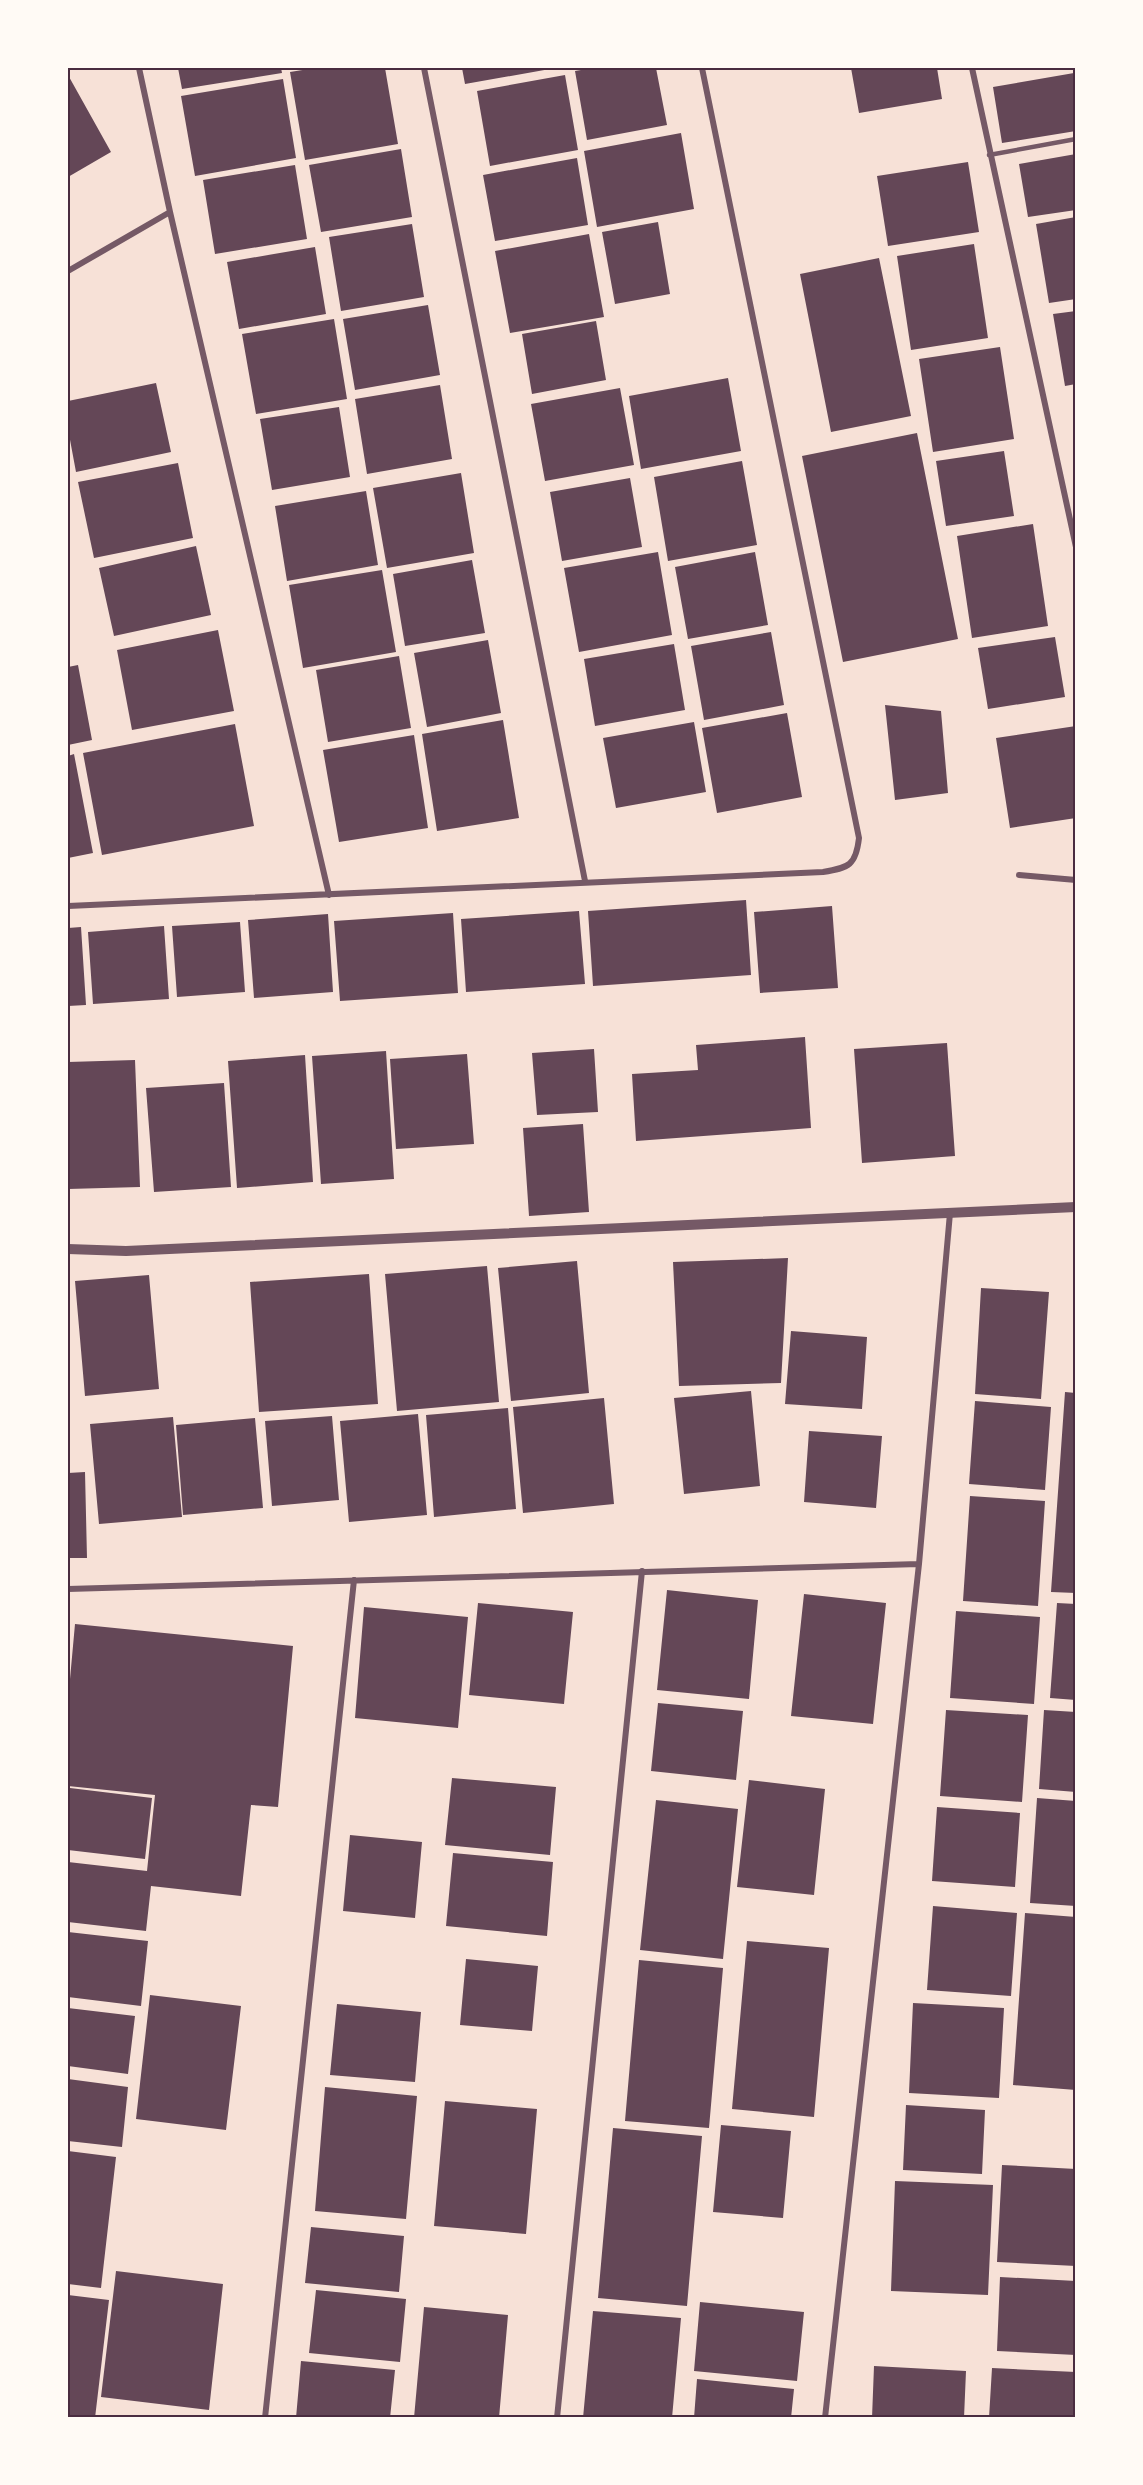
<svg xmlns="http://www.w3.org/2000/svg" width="1143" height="2485" font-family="Rubik,sans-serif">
  <rect width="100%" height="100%" fill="#f7e1d7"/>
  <path fill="#644757" d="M 178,68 L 281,68 L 282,73 L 182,89 Z
    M 315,68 L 385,68 L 398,144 L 305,160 L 290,72 Z
    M 462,68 L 550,68 L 550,69 L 465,84 Z
    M 593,68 L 656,68 L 667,125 L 587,140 L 575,71 Z
    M 851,68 L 937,68 L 942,99 L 859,113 Z
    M 1074,73 L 1076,131 L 1002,143 L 993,87 Z
    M 68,75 L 111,152 L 68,177 Z
    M 565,75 L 578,150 L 490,166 L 477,91 Z
    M 283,79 L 296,158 L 195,176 L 181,96 Z
    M 681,133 L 694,209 L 597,227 L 584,151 Z
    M 401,149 L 412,217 L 321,232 L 309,165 Z
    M 1076,154 L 1076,210 L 1028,217 L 1019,164 Z
    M 577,158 L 588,225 L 495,241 L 483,175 Z
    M 968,162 L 979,232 L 888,246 L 877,176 Z
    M 295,165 L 307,239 L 215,254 L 203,180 Z
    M 1076,217 L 1076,299 L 1049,303 L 1036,224 Z
    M 658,222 L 670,294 L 615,304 L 602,232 Z
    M 412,224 L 424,297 L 341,311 L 329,237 Z
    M 589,234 L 604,317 L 510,333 L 495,251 Z
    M 974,244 L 988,338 L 911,350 L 897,256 Z
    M 315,247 L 326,314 L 239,329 L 227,262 Z
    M 879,258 L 911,416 L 831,432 L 800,274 Z
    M 428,305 L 440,375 L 355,390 L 343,319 Z
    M 1076,311 L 1076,384 L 1065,386 L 1053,314 Z
    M 334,319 L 347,399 L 256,414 L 242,334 Z
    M 596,321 L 606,380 L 532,394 L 522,334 Z
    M 1000,347 L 1014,439 L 933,452 L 919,359 Z
    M 728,378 L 741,451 L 641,469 L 629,396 Z
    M 156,383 L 171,452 L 76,472 L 68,429 L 68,401 Z
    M 440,385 L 452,459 L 367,474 L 355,399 Z
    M 620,388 L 634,465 L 545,481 L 531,404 Z
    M 339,407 L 350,477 L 272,490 L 260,419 Z
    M 917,433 L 958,639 L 843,662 L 802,456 Z
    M 1004,451 L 1014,516 L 946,526 L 936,461 Z
    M 742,461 L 757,545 L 668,561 L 654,477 Z
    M 178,463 L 193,538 L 94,558 L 78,482 Z
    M 461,473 L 474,553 L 387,568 L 373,488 Z
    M 630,478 L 642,547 L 562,561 L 550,492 Z
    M 366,491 L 378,565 L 287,581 L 275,506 Z
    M 1033,524 L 1048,626 L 972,638 L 957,536 Z
    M 196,546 L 211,615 L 114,636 L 99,568 Z
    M 658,552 L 672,635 L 579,652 L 564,568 Z
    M 755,552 L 768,625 L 688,639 L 675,567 Z
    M 472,560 L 485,633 L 405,646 L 393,574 Z
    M 382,570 L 396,652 L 303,668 L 289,585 Z
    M 218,630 L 234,711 L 132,730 L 117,650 Z
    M 771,632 L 784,705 L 704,720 L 691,646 Z
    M 1055,637 L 1065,697 L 988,709 L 978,648 Z
    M 488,640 L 501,713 L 427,727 L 414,653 Z
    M 674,644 L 685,710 L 595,726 L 584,659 Z
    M 399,656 L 411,728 L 328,742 L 316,670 Z
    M 78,665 L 92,740 L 68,745 L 68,667 Z
    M 885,705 L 941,711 L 948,793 L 895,800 Z
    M 787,713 L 802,797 L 717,813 L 702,728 Z
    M 503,720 L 519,818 L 437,831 L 422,734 Z
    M 694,722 L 706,792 L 616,808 L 603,738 Z
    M 235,724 L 254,826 L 102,855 L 83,753 Z
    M 1076,726 L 1076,818 L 1010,828 L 996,738 Z
    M 414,735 L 428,828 L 339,842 L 323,750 Z
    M 74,754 L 93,853 L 68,858 L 68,756 Z
    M 746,900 L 751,975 L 593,986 L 588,911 Z
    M 832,906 L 838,988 L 760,993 L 754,912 Z
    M 579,911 L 585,984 L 466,992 L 461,919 Z
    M 453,913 L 458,993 L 340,1001 L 334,921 Z
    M 328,914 L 333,992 L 254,998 L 248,920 Z
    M 240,922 L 245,992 L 177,997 L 172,926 Z
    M 164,926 L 169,999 L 93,1004 L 88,932 Z
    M 81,927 L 86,1005 L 68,1006 L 68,928 Z
    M 805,1037 L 811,1128 L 636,1141 L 632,1074 L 698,1070 L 696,1045 Z
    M 947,1043 L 955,1156 L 862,1163 L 854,1049 Z
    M 594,1049 L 598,1112 L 537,1115 L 532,1053 Z
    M 386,1051 L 394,1179 L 321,1184 L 312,1056 Z
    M 467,1054 L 474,1144 L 396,1149 L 390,1059 Z
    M 305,1055 L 313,1182 L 237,1188 L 228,1061 Z
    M 135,1060 L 140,1187 L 68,1189 L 68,1062 Z
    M 224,1083 L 231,1187 L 154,1192 L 146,1088 Z
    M 583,1124 L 589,1212 L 529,1216 L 523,1128 Z
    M 788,1258 L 781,1383 L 679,1386 L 673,1262 Z
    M 577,1261 L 589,1393 L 511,1401 L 498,1268 Z
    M 487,1266 L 499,1402 L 397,1411 L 385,1274 Z
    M 369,1274 L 378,1404 L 259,1412 L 250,1282 Z
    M 149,1275 L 159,1389 L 85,1396 L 75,1281 Z
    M 981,1288 L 1049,1292 L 1041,1399 L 975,1394 Z
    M 791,1331 L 867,1337 L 862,1409 L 785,1404 Z
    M 751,1391 L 760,1486 L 684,1494 L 674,1398 Z
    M 1065,1392 L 1076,1393 L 1076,1593 L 1051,1592 Z
    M 604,1398 L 614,1504 L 523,1513 L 513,1407 Z
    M 975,1401 L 1051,1407 L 1045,1490 L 969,1484 Z
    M 508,1408 L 516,1509 L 434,1517 L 426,1415 Z
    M 418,1414 L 427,1515 L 349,1522 L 340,1421 Z
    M 332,1416 L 339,1500 L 272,1506 L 265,1421 Z
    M 173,1417 L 182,1517 L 99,1524 L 90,1424 Z
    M 255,1418 L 263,1508 L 183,1515 L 176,1425 Z
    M 809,1431 L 882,1436 L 876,1508 L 804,1502 Z
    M 85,1472 L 87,1558 L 68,1558 L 68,1473 Z
    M 970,1496 L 1045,1501 L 1038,1606 L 963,1601 Z
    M 667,1590 L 758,1600 L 749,1699 L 657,1690 Z
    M 804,1594 L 886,1603 L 873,1724 L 791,1716 Z
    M 478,1603 L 573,1612 L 564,1704 L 469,1695 Z
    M 1057,1603 L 1076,1604 L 1076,1700 L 1050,1698 Z
    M 364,1607 L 468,1617 L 458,1728 L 355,1718 Z
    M 956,1611 L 1040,1617 L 1034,1704 L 950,1698 Z
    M 75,1624 L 293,1646 L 278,1807 L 251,1805 L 241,1896 L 151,1886 L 146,1931 L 68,1922 L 68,1862 L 147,1871 L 155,1795 L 68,1786 L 68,1701 Z
    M 658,1703 L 743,1711 L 736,1780 L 651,1771 Z
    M 946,1710 L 1028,1715 L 1022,1802 L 940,1796 Z
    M 1044,1710 L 1076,1712 L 1076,1792 L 1039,1789 Z
    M 452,1778 L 556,1787 L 550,1855 L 445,1845 Z
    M 749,1780 L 825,1789 L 814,1895 L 737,1887 Z
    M 70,1788 L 152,1798 L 145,1859 L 68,1850 Z
    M 1037,1798 L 1076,1801 L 1076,1906 L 1030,1903 Z
    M 656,1800 L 738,1809 L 723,1959 L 640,1950 Z
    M 937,1807 L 1020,1813 L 1015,1887 L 932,1881 Z
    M 350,1835 L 422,1842 L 415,1918 L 343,1911 Z
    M 453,1853 L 553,1862 L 547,1936 L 446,1926 Z
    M 933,1906 L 1017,1913 L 1011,1996 L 927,1990 Z
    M 1025,1913 L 1076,1917 L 1076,2090 L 1013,2085 Z
    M 68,1932 L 148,1941 L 141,2006 L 68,1997 Z
    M 747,1941 L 829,1948 L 814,2117 L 732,2109 Z
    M 466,1959 L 538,1966 L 532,2031 L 460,2025 Z
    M 639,1960 L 723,1968 L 709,2128 L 625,2121 Z
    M 150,1995 L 241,2006 L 226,2130 L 136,2119 Z
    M 913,2003 L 1004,2008 L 999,2098 L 909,2093 Z
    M 337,2004 L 421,2012 L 415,2082 L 330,2075 Z
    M 68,2008 L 135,2016 L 128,2074 L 68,2066 Z
    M 68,2079 L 128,2087 L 122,2147 L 68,2141 Z
    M 325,2087 L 417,2096 L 406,2219 L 315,2211 Z
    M 445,2101 L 537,2109 L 526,2234 L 434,2226 Z
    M 906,2105 L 985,2110 L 982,2174 L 903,2170 Z
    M 721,2125 L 791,2131 L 783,2218 L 713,2212 Z
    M 613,2128 L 702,2136 L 687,2306 L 598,2298 Z
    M 68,2151 L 116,2157 L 101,2288 L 68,2284 Z
    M 1002,2165 L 1076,2169 L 1076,2266 L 997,2262 Z
    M 895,2181 L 993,2185 L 988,2295 L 891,2291 Z
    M 311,2227 L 404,2236 L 399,2292 L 305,2283 Z
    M 116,2271 L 223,2284 L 209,2410 L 101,2397 Z
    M 1000,2277 L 1076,2281 L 1076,2355 L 997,2351 Z
    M 316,2290 L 406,2299 L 400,2362 L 309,2353 Z
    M 68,2295 L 109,2300 L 95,2418 L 68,2418 Z
    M 700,2302 L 804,2312 L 797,2381 L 694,2371 Z
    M 424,2307 L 508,2315 L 499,2418 L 414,2418 Z
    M 593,2311 L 681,2318 L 672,2418 L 583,2418 Z
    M 301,2361 L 395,2370 L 390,2418 L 296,2418 Z
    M 874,2366 L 966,2371 L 964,2418 L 872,2418 Z
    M 992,2368 L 1076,2372 L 1076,2418 L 989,2418 Z
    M 697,2379 L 794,2389 L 791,2418 L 694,2418 Z"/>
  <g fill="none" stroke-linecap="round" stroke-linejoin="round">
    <path stroke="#755966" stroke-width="4.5" d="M 989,155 L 1076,139"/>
    <path stroke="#755966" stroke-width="6" d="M 139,68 L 170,212 L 329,895
      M 424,68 L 585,881
      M 972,68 L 1076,547
      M 68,271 L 170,212
      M 1019,875 L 1076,880
      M 68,906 L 823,872 C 849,868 856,865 859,838 L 702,68
      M 68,1589 L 919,1564
      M 265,2418 L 354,1580
      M 557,2418 L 642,1571
      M 825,2418 L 919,1564 L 950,1213"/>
    <path stroke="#755966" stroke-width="10" d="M 68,1249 L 126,1251 L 1076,1207"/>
  </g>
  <rect width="1143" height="2485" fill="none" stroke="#fffaf5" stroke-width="138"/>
  <rect x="69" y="69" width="1005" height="2347" fill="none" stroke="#4a2c40" stroke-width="2"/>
</svg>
